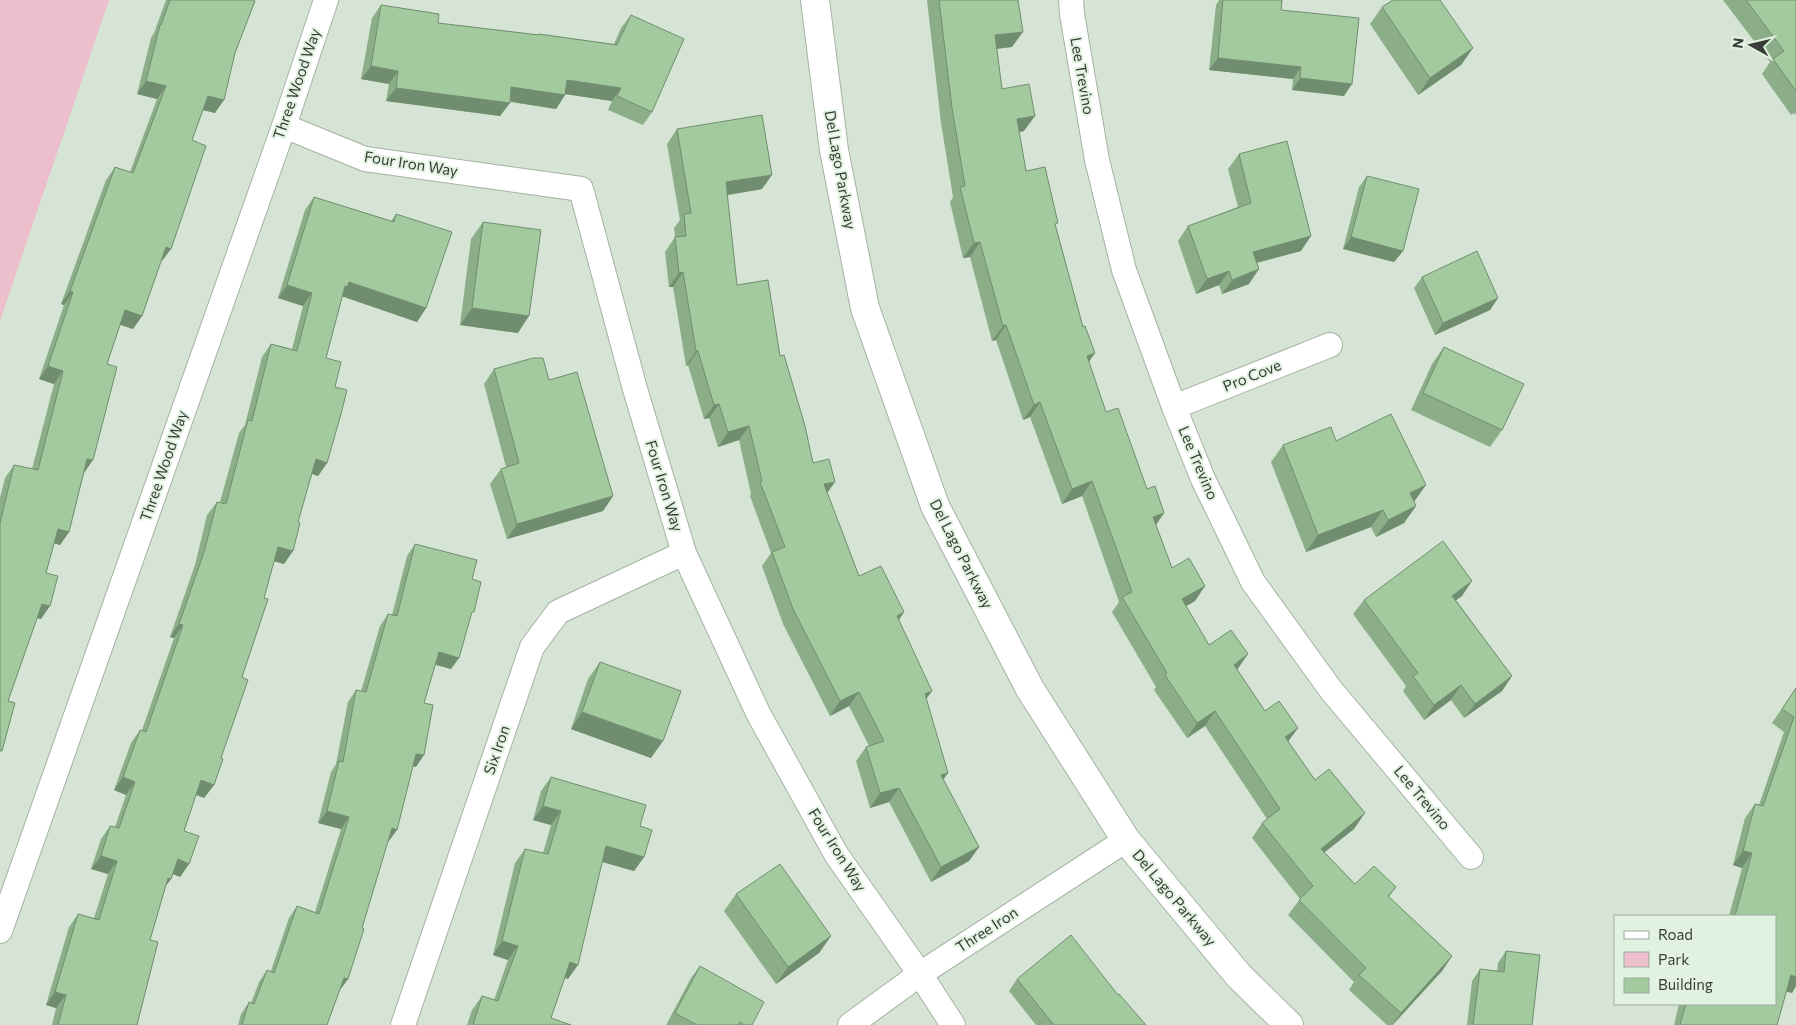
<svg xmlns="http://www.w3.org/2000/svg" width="1796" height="1025" font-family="Commissioner,sans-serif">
  <rect width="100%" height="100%" fill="#d5e4d4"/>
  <path fill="#edbfcc" d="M 0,0 L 109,0 L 0,321 Z"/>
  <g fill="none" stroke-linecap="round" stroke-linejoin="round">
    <defs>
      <path id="minor" d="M 1071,0 L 1072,14 L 1097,160 L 1124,270 L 1174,407 L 1203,479 L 1253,582 L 1331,690 L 1471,857
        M 284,126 L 365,159 L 581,189 L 635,389 L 684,553 L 758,713 L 836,854 L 920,974 L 953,1025
        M 1174,407 L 1330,345
        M 0,931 L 284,126 L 326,0
        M 403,1025 L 532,647 L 558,612 L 684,553
        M 850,1025 L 920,974 L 1126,840"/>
      <path id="tertiary" d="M 815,0 L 834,150 L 865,308 L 935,506 L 1030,689 L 1126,840 L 1239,976 L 1289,1025"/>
    </defs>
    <use href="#minor" stroke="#a5b3a3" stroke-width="26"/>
    <use href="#tertiary" stroke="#a5b3a3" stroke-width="30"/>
    <use href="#minor" stroke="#fff" stroke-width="24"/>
    <use href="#tertiary" stroke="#fff" stroke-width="28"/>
  </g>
  <path fill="#8bae88" d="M 166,0 L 253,0 L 215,113 L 203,110 L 192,140 L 162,261 L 161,261 L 142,316 L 133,329 L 120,325 L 107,364 L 84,473 L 69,532 L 60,545 L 54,543 L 46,573 L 41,619 L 37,618 L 8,701 L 0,754 L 0,498 L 5,478 L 14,465 L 32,469 L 54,384 L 39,379 L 64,305 L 61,304 L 106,180 L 115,167 L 130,172 L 157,99 L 137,94 L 151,38 L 154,33 Z
    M 927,0 L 1018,0 L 1012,47 L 997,49 L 1002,89 L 1024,131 L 1019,132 L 1026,171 L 1056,227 L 1083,327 L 1095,353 L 1089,362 L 1106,412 L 1156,525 L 1172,568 L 1195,601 L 1186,606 L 1209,645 L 1237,669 L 1265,711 L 1298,728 L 1288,741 L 1315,780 L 1354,829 L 1324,852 L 1355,884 L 1396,887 L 1389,897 L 1452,956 L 1442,971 L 1393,1025 L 1387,1025 L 1349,990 L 1354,982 L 1288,915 L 1300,899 L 1252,838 L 1262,823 L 1267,819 L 1205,726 L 1187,738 L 1154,690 L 1156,687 L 1112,612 L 1119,602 L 1082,496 L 1062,504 L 1030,417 L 1023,420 L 996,340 L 992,341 L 970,257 L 963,258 L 950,202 L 953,197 L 941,123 Z
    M 1219,0 L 1282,0 L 1281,10 L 1344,96 L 1292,90 L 1293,79 L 1209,70 L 1216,5 Z
    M 1723,0 L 1796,0 L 1796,115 L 1794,113 L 1791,115 L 1762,74 L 1770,62 Z
    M 381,5 L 438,23 L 538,35 L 539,34 L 614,44 L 621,28 L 631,15 L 652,112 L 643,125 L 608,110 L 612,101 L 565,94 L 556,109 L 510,102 L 500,116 L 386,101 L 389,84 L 361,79 L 372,18 Z
    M 1382,7 L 1473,48 L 1461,65 L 1418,95 L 1370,24 Z
    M 677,129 L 762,189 L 727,195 L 737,285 L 780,356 L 813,463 L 827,493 L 859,576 L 904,612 L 899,620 L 926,699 L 943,780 L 979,847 L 969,861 L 931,882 L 889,802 L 870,808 L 856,761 L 866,747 L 869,746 L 849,706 L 830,716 L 783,624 L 762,566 L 771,553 L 750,496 L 751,494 L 739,440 L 718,447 L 709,418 L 704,419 L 688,365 L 686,366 L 673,287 L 669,287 L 665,252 L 675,237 L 674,228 L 680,220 L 667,144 Z
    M 1239,154 L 1301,251 L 1257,263 L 1249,284 L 1222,294 L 1219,285 L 1196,294 L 1178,241 L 1188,226 L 1238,207 L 1228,169 Z
    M 1367,176 L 1403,251 L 1394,262 L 1343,249 L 1359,187 Z
    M 314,197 L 391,221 L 396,214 L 426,308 L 417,322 L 342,296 L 326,358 L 335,387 L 327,463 L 318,476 L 312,474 L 284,564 L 274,561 L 242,677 L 214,785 L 204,798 L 196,795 L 184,831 L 189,864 L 180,877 L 173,874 L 171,879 L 165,887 L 150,940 L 137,1025 L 52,1025 L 56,1008 L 46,1005 L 69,927 L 78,914 L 94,918 L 108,874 L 91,869 L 101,839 L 110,826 L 115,827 L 126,795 L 114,790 L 131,743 L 140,730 L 142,730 L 174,638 L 170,637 L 195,565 L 207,515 L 217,502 L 220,502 L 239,433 L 245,425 L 262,357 L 271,344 L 292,349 L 303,306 L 278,298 L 305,210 Z
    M 483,222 L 518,333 L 460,325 L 471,239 Z
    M 1422,277 L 1498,298 L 1490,310 L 1435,335 L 1414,288 Z
    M 1444,347 L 1502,430 L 1490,447 L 1411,410 L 1432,364 Z
    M 494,369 L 549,380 L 613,496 L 603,511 L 507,539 L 490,484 L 501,469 L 506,467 L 484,384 Z
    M 1336,441 L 1414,502 L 1416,506 L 1404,523 L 1376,537 L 1371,527 L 1306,552 L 1271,462 L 1283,445 Z
    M 415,544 L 472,579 L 470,617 L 451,669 L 435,665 L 424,703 L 416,767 L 413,766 L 388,841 L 362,928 L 348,979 L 340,990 L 327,1025 L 238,1025 L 241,1014 L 249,1002 L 251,1003 L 259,982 L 267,970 L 271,971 L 289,918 L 297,906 L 315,912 L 341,829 L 318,823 L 331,772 L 336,764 L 348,702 L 356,690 L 361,691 L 380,626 L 388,614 L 392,615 L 407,556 Z
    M 1462,596 L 1456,600 L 1512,676 L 1502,691 L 1464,718 L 1451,700 L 1424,720 L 1403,691 L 1406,686 L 1353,614 L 1364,600 Z
    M 600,662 L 651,758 L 571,729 L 588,679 Z
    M 1796,688 L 1796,986 L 1792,993 L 1786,991 L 1777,1025 L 1674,1025 L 1679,1004 L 1775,1004 L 1775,916 L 1729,916 L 1742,868 L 1733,865 L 1745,818 L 1755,804 L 1759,805 L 1784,732 L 1772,723 Z
    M 551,777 L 640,826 L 644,857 L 634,871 L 602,862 L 568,979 L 565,978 L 551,1018 L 571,1025 L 467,1025 L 472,1010 L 482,996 L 494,1000 L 508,960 L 493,955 L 515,863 L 525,849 L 543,853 L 551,825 L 533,820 L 541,791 Z
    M 736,894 L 831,936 L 819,953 L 776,984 L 724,911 Z
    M 1506,951 L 1532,1025 L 1467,1025 L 1472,981 L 1480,969 L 1497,971 L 1498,963 Z
    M 700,966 L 752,1025 L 666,1025 L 691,978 Z
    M 1017,979 L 1118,995 L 1146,1025 L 1036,1025 L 1009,991 Z"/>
  <path fill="#718d6f" d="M 1023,32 L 1012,47 L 984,50 L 995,35 Z
    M 1473,48 L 1461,65 L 1418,95 L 1430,78 Z
    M 1218,58 L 1301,67 L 1293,79 L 1209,70 Z
    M 371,66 L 398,71 L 389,84 L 361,79 Z
    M 1300,78 L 1352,84 L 1344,96 L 1292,90 Z
    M 567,80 L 621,88 L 612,101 L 558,93 Z
    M 146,81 L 166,86 L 157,99 L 137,94 Z
    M 511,87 L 565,95 L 556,109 L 502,100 Z
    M 396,88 L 510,103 L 500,116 L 386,101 Z
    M 208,96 L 224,100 L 215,113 L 199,109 Z
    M 1035,116 L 1024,131 L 1007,134 L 1017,119 Z
    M 772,175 L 762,189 L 716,197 L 726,182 Z
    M 1311,236 L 1301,251 L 1243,266 L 1253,252 Z
    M 1351,237 L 1403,251 L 1394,262 L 1343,249 Z
    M 980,242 L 970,257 L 963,258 L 974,243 Z
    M 166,247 L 171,249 L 162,261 L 157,260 Z
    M 1259,269 L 1249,284 L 1222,294 L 1232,280 Z
    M 1229,271 L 1219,285 L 1196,294 L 1207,279 Z
    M 683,272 L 673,287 L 669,287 L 679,273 Z
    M 349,282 L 426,308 L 417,322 L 341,296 L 345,286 Z
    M 287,285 L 312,293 L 303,306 L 278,298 Z
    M 70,291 L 73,292 L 64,305 L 61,304 Z
    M 1498,298 L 1490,310 L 1435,335 L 1443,323 Z
    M 472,308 L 529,316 L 518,333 L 460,325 Z
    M 125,310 L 142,316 L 133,329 L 116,323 Z
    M 1006,325 L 996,340 L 992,341 L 1003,326 Z
    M 696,351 L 698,351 L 688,365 L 686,366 Z
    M 1095,353 L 1084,368 L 1087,356 Z
    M 48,366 L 63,371 L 54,384 L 39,379 Z
    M 1040,402 L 1030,417 L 1023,420 L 1034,405 Z
    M 719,404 L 709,418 L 704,419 L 714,405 Z
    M 749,426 L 739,440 L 718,447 L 728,432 Z
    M 87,459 L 93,460 L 84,473 Z
    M 316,459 L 327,463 L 318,476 L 307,472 Z
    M 1092,481 L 1082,496 L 1062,504 L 1072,489 Z
    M 835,482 L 825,496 L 824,484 Z
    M 1426,485 L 1414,502 L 1410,493 Z
    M 613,496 L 603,511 L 507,539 L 517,524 Z
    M 1416,506 L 1404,523 L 1376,537 L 1388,520 Z
    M 1383,510 L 1371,527 L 1306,552 L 1318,535 Z
    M 1164,513 L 1154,528 L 1153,517 Z
    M 58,529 L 69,532 L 60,545 L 49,542 Z
    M 278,547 L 293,551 L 284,564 L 269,560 Z
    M 1472,581 L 1462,596 L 1442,610 L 1452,596 Z
    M 1205,586 L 1195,601 L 1171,615 L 1182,599 Z
    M 42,604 L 50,606 L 41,619 L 33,617 Z
    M 904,612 L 894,626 L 897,616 Z
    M 179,624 L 183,625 L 174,638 L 170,637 Z
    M 439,652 L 459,658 L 451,669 L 431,663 Z
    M 1248,654 L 1237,670 L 1234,665 Z
    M 1512,676 L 1502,691 L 1464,718 L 1475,704 Z
    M 1461,685 L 1451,700 L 1424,720 L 1434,705 Z
    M 932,691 L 922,705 L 925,694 Z
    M 859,692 L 849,706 L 830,716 L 840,701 Z
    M 1215,711 L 1205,726 L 1187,738 L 1197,723 Z
    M 582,712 L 663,741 L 651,758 L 571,729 Z
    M 1298,728 L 1287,743 L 1285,737 Z
    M 416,754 L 424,755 L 416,767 L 408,765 Z
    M 948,773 L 938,787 L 941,775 Z
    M 123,777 L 135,782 L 126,795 L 114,790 Z
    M 201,780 L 214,785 L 204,798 L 192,793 Z
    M 899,788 L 889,802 L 870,808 L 880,793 Z
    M 543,806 L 561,811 L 551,825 L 533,820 Z
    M 327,811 L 349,817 L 341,829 L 318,823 Z
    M 1365,813 L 1354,829 L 1310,864 L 1321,849 Z
    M 392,828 L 397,830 L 389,841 L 384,840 Z
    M 606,846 L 644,857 L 634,871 L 596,860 Z
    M 979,847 L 969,861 L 931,882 L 941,867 Z
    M 1743,851 L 1752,853 L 1742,868 L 1733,865 Z
    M 101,856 L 117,861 L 108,874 L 91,869 Z
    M 178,859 L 189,864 L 180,877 L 168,872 Z
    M 168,878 L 171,879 L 161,892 Z
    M 831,936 L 819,953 L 776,984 L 788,967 Z
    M 502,941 L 518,946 L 508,960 L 493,955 Z
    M 1452,956 L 1442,971 L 1392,1025 L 1401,1013 Z
    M 570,962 L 578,965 L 568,979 L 560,976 Z
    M 1791,975 L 1796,977 L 1796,986 L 1792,993 L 1781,990 Z
    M 344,978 L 348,979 L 339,991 Z
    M 55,992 L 66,995 L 56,1008 L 46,1005 Z"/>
  <path fill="#a2ca9e" stroke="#718d6f" d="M 170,0 L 253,0 L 255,1 L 235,53 L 224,100 L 208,96 L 192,140 L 206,146 L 171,249 L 166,247 L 142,316 L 125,310 L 107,364 L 117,367 L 93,460 L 87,459 L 69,532 L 58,529 L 46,573 L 58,576 L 50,606 L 42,604 L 8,701 L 15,703 L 2,751 L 0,751 L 0,523 L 14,465 L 38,470 L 63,371 L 48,366 L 73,292 L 70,291 L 115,167 L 133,173 L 166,86 L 146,81 L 160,25 L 161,25 Z
    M 939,0 L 1018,0 L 1023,32 L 995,35 L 1002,89 L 1029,84 L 1035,116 L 1017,119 L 1026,171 L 1045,167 L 1058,223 L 1055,224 L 1083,327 L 1085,326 L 1095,353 L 1087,356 L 1106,412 L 1118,408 L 1147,489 L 1155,486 L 1164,513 L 1153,517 L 1172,568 L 1189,558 L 1205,586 L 1182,599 L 1209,645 L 1231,630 L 1248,654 L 1234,665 L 1265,711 L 1279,701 L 1298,728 L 1285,737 L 1315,780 L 1329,769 L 1365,813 L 1321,849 L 1355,884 L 1374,866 L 1396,887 L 1388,896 L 1452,956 L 1401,1013 L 1359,975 L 1366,968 L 1299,900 L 1313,886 L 1262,823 L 1280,809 L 1215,711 L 1197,723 L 1165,675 L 1167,673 L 1122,597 L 1132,592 L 1092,481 L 1072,489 L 1040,402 L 1034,405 L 1006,325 L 1003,326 L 980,242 L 974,243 L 960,187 L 965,186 L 952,108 Z
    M 1223,0 L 1282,0 L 1281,10 L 1359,18 L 1352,84 L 1300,78 L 1301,67 L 1218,58 Z
    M 1393,0 L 1440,0 L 1473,48 L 1430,78 L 1382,7 Z
    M 1746,0 L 1796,0 L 1796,91 L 1773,59 L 1784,51 Z
    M 381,5 L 439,14 L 438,23 L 539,35 L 539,34 L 617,45 L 631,15 L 684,39 L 652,112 L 617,96 L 621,88 L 567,80 L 565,95 L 511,87 L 510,103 L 396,88 L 398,71 L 371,66 Z
    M 762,115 L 772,175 L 726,182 L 737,285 L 768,280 L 780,356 L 784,355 L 805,426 L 813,463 L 829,459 L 835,482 L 824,484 L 859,576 L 881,566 L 904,612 L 897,616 L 932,691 L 925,694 L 948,773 L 941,775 L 979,847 L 941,867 L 899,788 L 880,793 L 866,747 L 884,741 L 859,692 L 840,701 L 793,609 L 772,552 L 785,547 L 760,482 L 762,481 L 749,426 L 728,432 L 719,404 L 714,405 L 698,351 L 696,351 L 683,272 L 679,273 L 675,237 L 686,236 L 684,214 L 691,213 L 677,129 Z
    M 1287,141 L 1311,236 L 1253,252 L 1259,269 L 1232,280 L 1229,271 L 1207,279 L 1188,226 L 1251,203 L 1239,154 Z
    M 1367,176 L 1419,189 L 1403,251 L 1351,237 Z
    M 314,197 L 394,222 L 396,214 L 452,232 L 426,308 L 349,282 L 347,287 L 345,286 L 326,358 L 341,362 L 335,387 L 347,390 L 341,414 L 327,463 L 316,459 L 298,522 L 300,523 L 293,551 L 278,547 L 264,598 L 268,599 L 242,677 L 248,680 L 221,758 L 223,759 L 214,785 L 201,780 L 184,831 L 199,836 L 189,864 L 178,859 L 171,879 L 168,878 L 150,940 L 158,942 L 137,1025 L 58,1025 L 66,995 L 55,992 L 78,914 L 99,920 L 117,861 L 101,856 L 110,826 L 119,828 L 135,782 L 123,777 L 140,730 L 146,732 L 183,625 L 179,624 L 204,552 L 217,502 L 226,504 L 248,420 L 252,421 L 271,344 L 297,351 L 312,293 L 287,285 Z
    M 483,222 L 541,230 L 529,316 L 472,308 Z
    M 1477,251 L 1498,298 L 1443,323 L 1422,277 Z
    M 1444,347 L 1524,384 L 1502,430 L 1423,393 Z
    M 533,358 L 543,358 L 549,380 L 577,372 L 613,496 L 517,524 L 501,469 L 519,463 L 494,369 Z
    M 1391,414 L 1426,485 L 1410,493 L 1416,506 L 1388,520 L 1383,510 L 1318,535 L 1283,445 L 1331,427 L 1336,441 Z
    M 1443,541 L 1472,581 L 1452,596 L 1512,676 L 1475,704 L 1461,685 L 1434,705 L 1413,676 L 1418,673 L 1364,600 Z
    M 415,544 L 477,560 L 472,579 L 481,582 L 474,612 L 472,612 L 459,658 L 439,652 L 424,703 L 433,705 L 424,755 L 416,754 L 397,830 L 392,828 L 362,928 L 364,929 L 348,979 L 344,978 L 327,1025 L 242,1025 L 249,1002 L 254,1004 L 267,970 L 274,973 L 297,906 L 319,914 L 349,817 L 327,811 L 339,761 L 343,762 L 356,690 L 366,692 L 388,614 L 397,616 Z
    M 600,662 L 681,691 L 663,741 L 582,712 Z
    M 1796,688 L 1796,977 L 1791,975 L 1777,1025 L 1680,1025 L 1686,1004 L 1775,1004 L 1775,916 L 1735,916 L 1752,853 L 1743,851 L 1755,804 L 1763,806 L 1794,717 L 1782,709 Z
    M 551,777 L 646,805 L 640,826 L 652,830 L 644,857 L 606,846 L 578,965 L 570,962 L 551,1018 L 571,1025 L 473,1025 L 482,996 L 498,1001 L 518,946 L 502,941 L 525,849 L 548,854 L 561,811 L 543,806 Z
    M 780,864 L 831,936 L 788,967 L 736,894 Z
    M 1071,935 L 1118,995 L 1119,994 L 1146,1025 L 1054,1025 L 1017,979 Z
    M 1506,951 L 1540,955 L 1532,1025 L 1473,1025 L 1480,969 L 1504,972 Z
    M 700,966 L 764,1002 L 752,1025 L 744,1025 L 740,1022 L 738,1025 L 697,1025 L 675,1013 Z"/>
  <g text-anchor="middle" stroke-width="4" stroke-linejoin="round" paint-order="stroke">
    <g font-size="15" fill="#383e37" stroke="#e2f2e1">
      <text transform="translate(1082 76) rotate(80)" y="5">Lee Trevino</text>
      <text transform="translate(297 84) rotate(-71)" y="5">Three Wood Way</text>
      <text transform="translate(411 164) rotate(9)" y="5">Four Iron Way</text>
      <text transform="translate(840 170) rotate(80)" y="5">Del Lago Parkway</text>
      <text transform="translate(1252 376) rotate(-22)" y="5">Pro Cove</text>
      <text transform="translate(1198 463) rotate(67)" y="5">Lee Trevino</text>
      <text transform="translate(164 466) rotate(-71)" y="5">Three Wood Way</text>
      <text transform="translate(664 486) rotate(73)" y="5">Four Iron Way</text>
      <text transform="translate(961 554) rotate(63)" y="5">Del Lago Parkway</text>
      <text transform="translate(497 750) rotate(-71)" y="5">Six Iron</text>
      <text transform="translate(1422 798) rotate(50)" y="5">Lee Trevino</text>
      <text transform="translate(837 850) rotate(58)" y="5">Four Iron Way</text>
      <text transform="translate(1174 898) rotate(50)" y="5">Del Lago Parkway</text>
      <text transform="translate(987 930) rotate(-33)" y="5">Three Iron</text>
    </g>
  </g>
  <rect x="1614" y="915" width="162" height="90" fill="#e2f2e1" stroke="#9eaa9d"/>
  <rect x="1624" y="931" width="25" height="8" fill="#ffffff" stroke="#9eaa9d"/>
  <text x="1658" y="940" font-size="15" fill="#383e37">Road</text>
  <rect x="1624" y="952" width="25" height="15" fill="#edbfcc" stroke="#9eaa9d"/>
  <text x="1658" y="965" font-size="15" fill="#383e37">Park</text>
  <rect x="1624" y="978" width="25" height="15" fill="#a2ca9e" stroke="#9eaa9d"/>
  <text x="1658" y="990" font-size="15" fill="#383e37">Building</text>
  <g transform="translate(1751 45) rotate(278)" stroke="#e2f2e1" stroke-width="4" paint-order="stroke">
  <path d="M0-4L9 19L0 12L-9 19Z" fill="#383e37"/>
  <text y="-8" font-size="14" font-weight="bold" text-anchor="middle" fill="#383e37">N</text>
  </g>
</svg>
